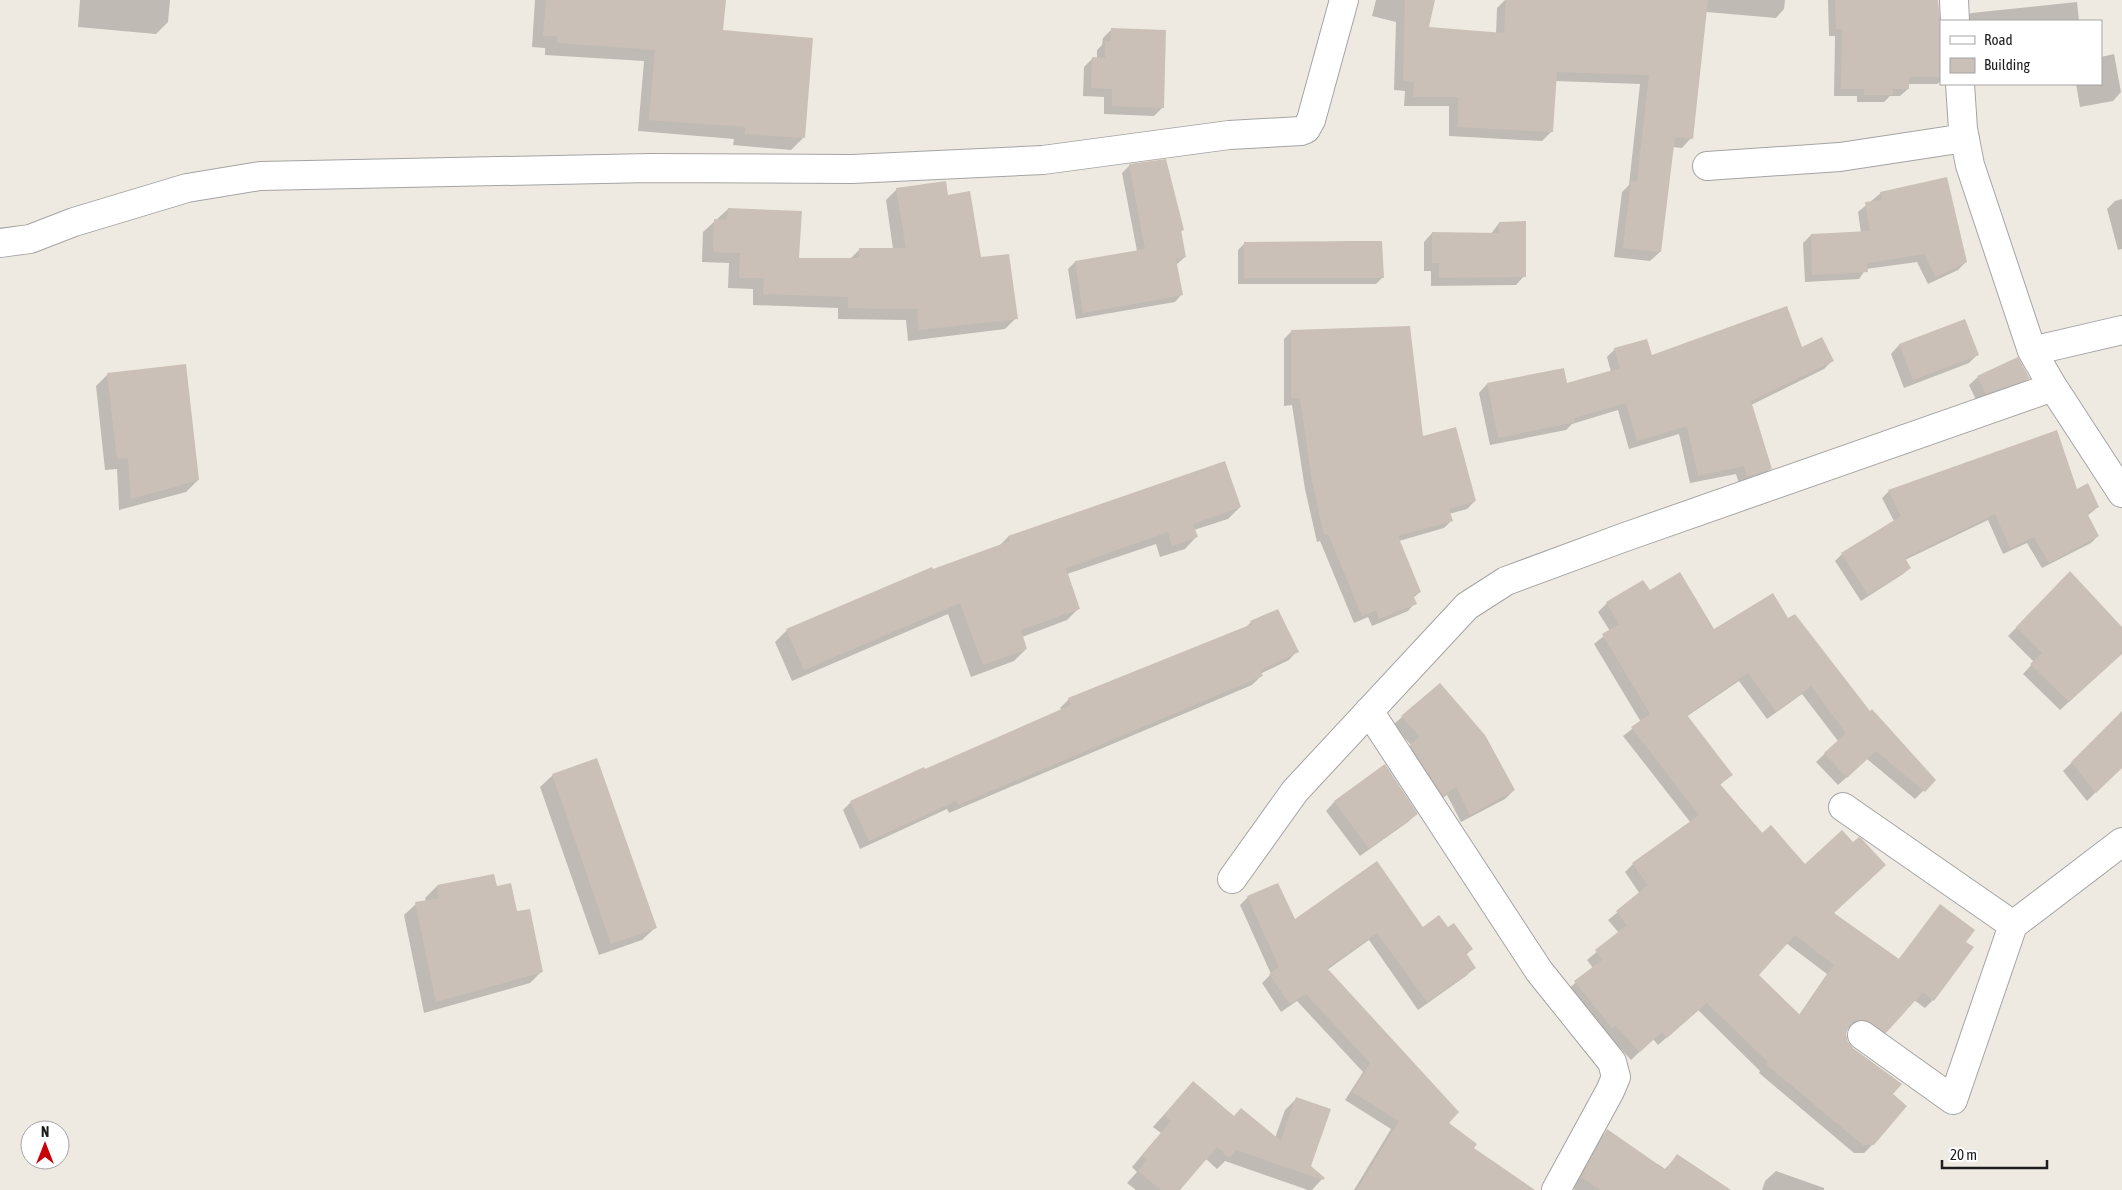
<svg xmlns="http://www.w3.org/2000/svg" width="2122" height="1190" font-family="'Asap Condensed',sans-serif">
  <rect width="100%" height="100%" fill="#efeae1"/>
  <path fill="#0003" fill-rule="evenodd" d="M 80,0 L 170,0 L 168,22 L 156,34 L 78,27 Z
    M 535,0 L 724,0 L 722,31 L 803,138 L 791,150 L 733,145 L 734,139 L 638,131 L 644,61 L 545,55 L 545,48 L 532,47 Z
    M 1376,0 L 1434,0 L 1427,28 L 1496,34 L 1497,8 L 1505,0 L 1602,0 L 1642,23 L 1691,138 L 1682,148 L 1673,147 L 1660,252 L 1650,261 L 1614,257 L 1622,192 L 1629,185 L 1640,84 L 1555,81 L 1552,131 L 1542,141 L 1449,136 L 1449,106 L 1404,106 L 1405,91 L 1394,90 L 1396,22 L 1372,16 Z
    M 1696,0 L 1785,0 L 1784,9 L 1776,18 L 1695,11 Z
    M 1828,0 L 1937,0 L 1941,30 L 1941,81 L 1937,84 L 1908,84 L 1908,89 L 1900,96 L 1890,96 L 1884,102 L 1857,102 L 1857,96 L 1834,96 L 1835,36 L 1829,36 Z
    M 2077,2 L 2079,21 L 1963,21 L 1971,13 Z
    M 1111,30 L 1163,107 L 1154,116 L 1104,114 L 1104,97 L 1083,96 L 1084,67 L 1092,59 L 1097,59 L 1097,50 L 1102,45 L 1103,38 Z
    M 2114,54 L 2121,92 L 2113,101 L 2080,107 L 2076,84 L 2101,84 L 2101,57 Z
    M 1130,165 L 1183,230 L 1180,232 L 1185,257 L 1176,265 L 1182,294 L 1175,302 L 1076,319 L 1068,269 L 1075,262 L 1137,251 L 1122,173 Z
    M 897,189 L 947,196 L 980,259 L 1016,318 L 1005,329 L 908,341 L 906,320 L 838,319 L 838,308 L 753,305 L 753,289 L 728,288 L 729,263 L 702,262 L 703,232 L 728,209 L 798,260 L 849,260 L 860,249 L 893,249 L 886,200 Z
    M 1881,193 L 1966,262 L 1958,270 L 1928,284 L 1917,262 L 1866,269 L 1859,279 L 1805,282 L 1803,243 L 1811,235 L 1861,233 L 1858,212 Z
    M 2122,199 L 2122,249 L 2118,250 L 2107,209 L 2115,201 Z
    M 1499,223 L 1524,276 L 1516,285 L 1431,286 L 1431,271 L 1424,271 L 1424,242 L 1432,233 L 1491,234 Z
    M 1244,244 L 1382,278 L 1376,284 L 1238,284 L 1238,250 Z
    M 1964,320 L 1977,355 L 1969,363 L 1904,388 L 1891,354 L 1899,345 Z
    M 1292,331 L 1422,438 L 1475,501 L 1467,509 L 1449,514 L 1451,521 L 1444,528 L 1399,541 L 1420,592 L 1413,598 L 1415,603 L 1408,611 L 1372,626 L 1368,617 L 1354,623 L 1320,541 L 1317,542 L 1305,489 L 1292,405 L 1284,406 L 1284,339 Z
    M 1615,349 L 1651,356 L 1801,349 L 1832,361 L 1824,369 L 1751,405 L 1771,468 L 1763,477 L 1739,484 L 1736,474 L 1690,483 L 1679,434 L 1629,449 L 1618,410 L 1572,424 L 1566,430 L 1490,445 L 1479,393 L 1487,384 L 1563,369 L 1566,384 L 1611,372 L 1607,357 Z
    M 108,374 L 198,480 L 186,492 L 119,510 L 117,469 L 105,470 L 96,386 Z
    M 1978,377 L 2028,378 L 2020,387 L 1977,402 L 1969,385 Z
    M 1224,462 L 1240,507 L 1228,519 L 1194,530 L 1196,537 L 1185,549 L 1160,557 L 1156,544 L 1067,574 L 1079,608 L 1067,620 L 1022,637 L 1026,649 L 1014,661 L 971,677 L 948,614 L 792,681 L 775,642 L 787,630 L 932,571 L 999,546 L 1008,537 Z
    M 2077,490 L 2098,507 L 2087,516 L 2098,536 L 2091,543 L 2042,568 L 2027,543 L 2003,554 L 1988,520 L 1905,560 L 1910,568 L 1903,574 L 1861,601 L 1835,561 L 1842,554 L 1894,521 L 1882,498 L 1889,491 Z
    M 2070,573 L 2122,629 L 2122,653 L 2060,710 L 2023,674 L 2034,662 L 2008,636 Z
    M 1643,582 L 1649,592 L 1714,630 L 1788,620 L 1870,712 L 1934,780 L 1915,799 L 1867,759 L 1838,785 L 1816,762 L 1838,741 L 1802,694 L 1767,719 L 1739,681 L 1686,717 L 1731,775 L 1720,785 L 1833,913 L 1898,960 L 1940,906 L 1964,942 L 1933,1000 L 1925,1008 L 1914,1000 L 1877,1041 L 1855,1027 L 1847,1029 L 1845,1034 L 1847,1042 L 1891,1095 L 1873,1144 L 1864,1153 L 1854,1153 L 1759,1073 L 1760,1071 L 1698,1010 L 1658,1045 L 1653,1039 L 1631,1060 L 1567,990 L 1593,968 L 1587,960 L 1619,933 L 1608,920 L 1640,894 L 1625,872 L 1633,864 L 1691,823 L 1623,736 L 1641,722 L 1594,644 L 1610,631 L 1598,612 L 1607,603 ZM 1786,943 L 1827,974 L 1799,1015 L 1758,975 Z
    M 1251,622 L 1297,651 L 1289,660 L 1260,674 L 1261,676 L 1252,685 L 949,813 L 947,809 L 860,849 L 843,810 L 851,802 L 1062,711 L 1060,708 L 1069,699 L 1246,627 Z
    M 1402,717 L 1514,790 L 1505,799 L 1461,822 L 1447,795 L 1434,804 L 1402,754 L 1411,745 L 1393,725 Z
    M 2116,719 L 2122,726 L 2122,766 L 2087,801 L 2063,771 Z
    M 1384,765 L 1416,814 L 1408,822 L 1360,856 L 1326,811 L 1334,802 Z
    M 553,775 L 655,928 L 642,940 L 599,955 L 540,787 Z
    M 437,886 L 496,887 L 516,913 L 542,971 L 530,983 L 424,1013 L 404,915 L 416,904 L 426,902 L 425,898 Z
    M 1248,897 L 1294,920 L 1447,929 L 1472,949 L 1466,955 L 1474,968 L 1466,976 L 1418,1010 L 1369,940 L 1327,970 L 1447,1123 L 1472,1148 L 1506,1190 L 1354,1190 L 1391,1129 L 1345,1100 L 1363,1072 L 1297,1001 L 1281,1012 L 1262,983 L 1271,974 L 1240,905 Z
    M 1193,1082 L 1233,1117 L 1275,1138 L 1285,1110 L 1297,1098 L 1309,1167 L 1322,1179 L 1312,1190 L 1308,1190 L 1225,1161 L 1217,1169 L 1205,1158 L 1178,1190 L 1136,1190 L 1127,1183 L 1137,1172 L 1132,1167 L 1161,1133 L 1153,1127 Z
    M 1607,1131 L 1657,1165 L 1658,1164 L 1665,1169 L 1677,1156 L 1729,1190 L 1575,1190 L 1572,1188 L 1597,1141 Z
    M 1776,1171 L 1824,1188 L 1824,1190 L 1762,1190 L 1765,1181 Z"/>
  <path fill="#cbc0b7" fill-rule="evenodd" d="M 546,0 L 726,0 L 723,30 L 813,38 L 805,138 L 745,134 L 745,127 L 649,120 L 655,50 L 557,43 L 557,36 L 543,36 Z
    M 1405,0 L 1435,0 L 1429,27 L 1504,33 L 1506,0 L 1708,0 L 1693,139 L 1675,137 L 1661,252 L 1623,248 L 1631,181 L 1637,182 L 1649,75 L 1557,72 L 1553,132 L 1458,127 L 1458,97 L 1413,97 L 1414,82 L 1403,81 Z
    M 1835,0 L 1938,0 L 1941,26 L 1941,77 L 1909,77 L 1909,89 L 1893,89 L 1893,95 L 1864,95 L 1864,89 L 1841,89 L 1842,29 L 1836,29 Z
    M 1111,28 L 1166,30 L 1164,108 L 1112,106 L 1112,89 L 1091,88 L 1092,57 L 1105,58 L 1105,41 L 1110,41 Z
    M 1166,159 L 1184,230 L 1181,230 L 1186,257 L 1176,259 L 1183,295 L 1083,313 L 1075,261 L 1145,249 L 1129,164 Z
    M 1947,177 L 1967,262 L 1936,277 L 1924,254 L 1867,263 L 1868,272 L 1812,275 L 1811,234 L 1870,231 L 1865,202 L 1882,200 L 1880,192 Z
    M 946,181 L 948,195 L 970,191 L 981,257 L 1009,254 L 1018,319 L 919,330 L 917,309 L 848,308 L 848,297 L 763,294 L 764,278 L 739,278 L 740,253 L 713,252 L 714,219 L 727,220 L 728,208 L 802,211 L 799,258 L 859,258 L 859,248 L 906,248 L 896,188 Z
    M 1526,221 L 1526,277 L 1439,278 L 1439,263 L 1432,263 L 1432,232 L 1499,233 L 1499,222 Z
    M 1352,241 L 1382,241 L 1384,278 L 1244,278 L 1244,242 Z
    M 1787,306 L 1802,347 L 1822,337 L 1834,361 L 1751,401 L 1772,469 L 1747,477 L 1744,466 L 1698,476 L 1687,426 L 1637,441 L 1626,403 L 1574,418 L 1575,422 L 1498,438 L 1487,383 L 1564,368 L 1567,383 L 1620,368 L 1614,348 L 1647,339 L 1652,355 Z
    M 1965,319 L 1979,355 L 1913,380 L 1899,344 Z
    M 1410,326 L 1423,436 L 1456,427 L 1476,501 L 1449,509 L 1453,521 L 1398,536 L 1421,592 L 1413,595 L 1417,604 L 1379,619 L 1376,610 L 1362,616 L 1328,534 L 1324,535 L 1312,481 L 1300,398 L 1291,398 L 1291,330 Z
    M 2018,357 L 2030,379 L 1986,394 L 1977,376 Z
    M 186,364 L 199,480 L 131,499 L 128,458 L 117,459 L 107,373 Z
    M 2057,430 L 2077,489 L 2088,483 L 2099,507 L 2087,513 L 2099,536 L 2049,563 L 2034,537 L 2010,548 L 1995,514 L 1905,558 L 1911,568 L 1868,595 L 1841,553 L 1901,516 L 1888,490 Z
    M 1225,461 L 1241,507 L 1193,524 L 1198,537 L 1172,546 L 1168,532 L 1066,568 L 1080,609 L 1021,630 L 1027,649 L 983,665 L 960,603 L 804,670 L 786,629 L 932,567 L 933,569 L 1010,541 L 1008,536 Z
    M 2070,571 L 2122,627 L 2122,654 L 2069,702 L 2030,664 L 2042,653 L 2016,627 Z
    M 1680,572 L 1714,629 L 1773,593 L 1788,618 L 1795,614 L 1870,711 L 1872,709 L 1936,780 L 1925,792 L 1876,751 L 1847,778 L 1824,753 L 1846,733 L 1811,686 L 1776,712 L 1748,673 L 1687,715 L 1733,775 L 1720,784 L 1762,833 L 1771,825 L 1805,864 L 1842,830 L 1853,842 L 1859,837 L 1862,839 L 1886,865 L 1834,913 L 1899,959 L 1940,904 L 1975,930 L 1966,942 L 1974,947 L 1934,1001 L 1923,992 L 1886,1033 L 1864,1020 L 1855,1021 L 1849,1026 L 1846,1034 L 1848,1042 L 1853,1048 L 1902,1084 L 1893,1094 L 1907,1106 L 1874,1145 L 1863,1145 L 1766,1064 L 1768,1062 L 1707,1003 L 1667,1038 L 1662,1032 L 1640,1052 L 1615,1025 L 1612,1028 L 1574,981 L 1602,960 L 1595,950 L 1627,925 L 1616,911 L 1648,885 L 1632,863 L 1699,815 L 1631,727 L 1650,714 L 1602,634 L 1619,624 L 1606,602 L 1643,580 L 1650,590 ZM 1795,935 L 1834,965 L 1800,1015 L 1759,975 Z
    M 1278,609 L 1299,652 L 1260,670 L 1263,676 L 958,805 L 956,801 L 869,841 L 850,801 L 924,767 L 925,769 L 1071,705 L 1068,698 L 1252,624 L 1250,621 Z
    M 1440,683 L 1485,735 L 1515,790 L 1470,815 L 1456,787 L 1443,796 L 1410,745 L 1420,737 L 1401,716 Z
    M 2122,711 L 2122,768 L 2096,793 L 2071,762 Z
    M 597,758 L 657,928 L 611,944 L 552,774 Z
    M 1385,764 L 1418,814 L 1369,849 L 1334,801 Z
    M 1377,861 L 1423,927 L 1439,915 L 1448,927 L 1454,923 L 1473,949 L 1466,953 L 1476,968 L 1427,1002 L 1377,933 L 1327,968 L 1459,1112 L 1449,1123 L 1477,1144 L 1474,1148 L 1535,1190 L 1357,1190 L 1399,1121 L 1352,1092 L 1370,1063 L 1306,994 L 1290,1004 L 1269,974 L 1279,967 L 1247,896 L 1278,883 L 1295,919 Z
    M 494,874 L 497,886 L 511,883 L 517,911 L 530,909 L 543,972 L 436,1002 L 415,902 L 439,898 L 437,885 Z
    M 1193,1081 L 1234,1116 L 1241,1108 L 1281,1141 L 1296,1097 L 1331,1109 L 1311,1166 L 1325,1178 L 1323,1180 L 1236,1150 L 1229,1158 L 1217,1147 L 1180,1190 L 1161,1190 L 1138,1171 L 1147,1160 L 1142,1155 L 1171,1121 L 1164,1115 Z
    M 1607,1129 L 1666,1170 L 1677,1154 L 1731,1190 L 1600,1190 L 1581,1177 Z"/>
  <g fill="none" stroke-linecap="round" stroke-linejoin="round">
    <defs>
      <path id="street" d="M 1954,0 L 1955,21
        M 1960,84 L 1963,129 L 1970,165 L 2032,351 L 2053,387 L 2122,493
        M 1707,166 L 1840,157 L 1965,138
        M 0,243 L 30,239 L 74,222 L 187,188 L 260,176 L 650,168 L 852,169 L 1043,160 L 1229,135 L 1301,131 L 1306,129 L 1311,120 L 1344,0
        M 2032,351 L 2122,330
        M 1369,711 L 1539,971 L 1612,1062 L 1616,1077 L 1610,1091 L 1556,1190
        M 1843,807 L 2013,925 L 2122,842
        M 1232,879 L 1295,791 L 1467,606 L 1506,581 L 1625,537 L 2053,387
        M 1862,1035 L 1953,1100 L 2013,925"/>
    </defs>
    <use href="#street" stroke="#a4a4a4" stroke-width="30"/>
    <use href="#street" stroke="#fff" stroke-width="28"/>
  </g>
  <rect x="1940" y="20" width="162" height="65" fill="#ffffff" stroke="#a5a5a5"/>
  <rect x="1950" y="36" width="25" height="8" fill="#ffffff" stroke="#a5a5a5"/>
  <text x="1984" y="45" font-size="15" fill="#1d1d1d">Road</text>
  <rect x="1950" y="58" width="25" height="15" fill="#cbc0b7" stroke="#a5a5a5"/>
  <text x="1984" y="70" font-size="15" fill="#1d1d1d">Building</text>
  <g transform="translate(45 1145)"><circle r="24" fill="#ffffff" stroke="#a5a5a5"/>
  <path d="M0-4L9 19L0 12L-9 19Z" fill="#ca0009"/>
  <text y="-8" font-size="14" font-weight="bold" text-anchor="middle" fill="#1d1d1d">N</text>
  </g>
  <path d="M1942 1160v8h105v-8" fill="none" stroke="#1d1d1d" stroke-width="2.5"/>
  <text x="1950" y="1160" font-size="15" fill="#1d1d1d" stroke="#ffffff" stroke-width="4" paint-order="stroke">20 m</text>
</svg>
